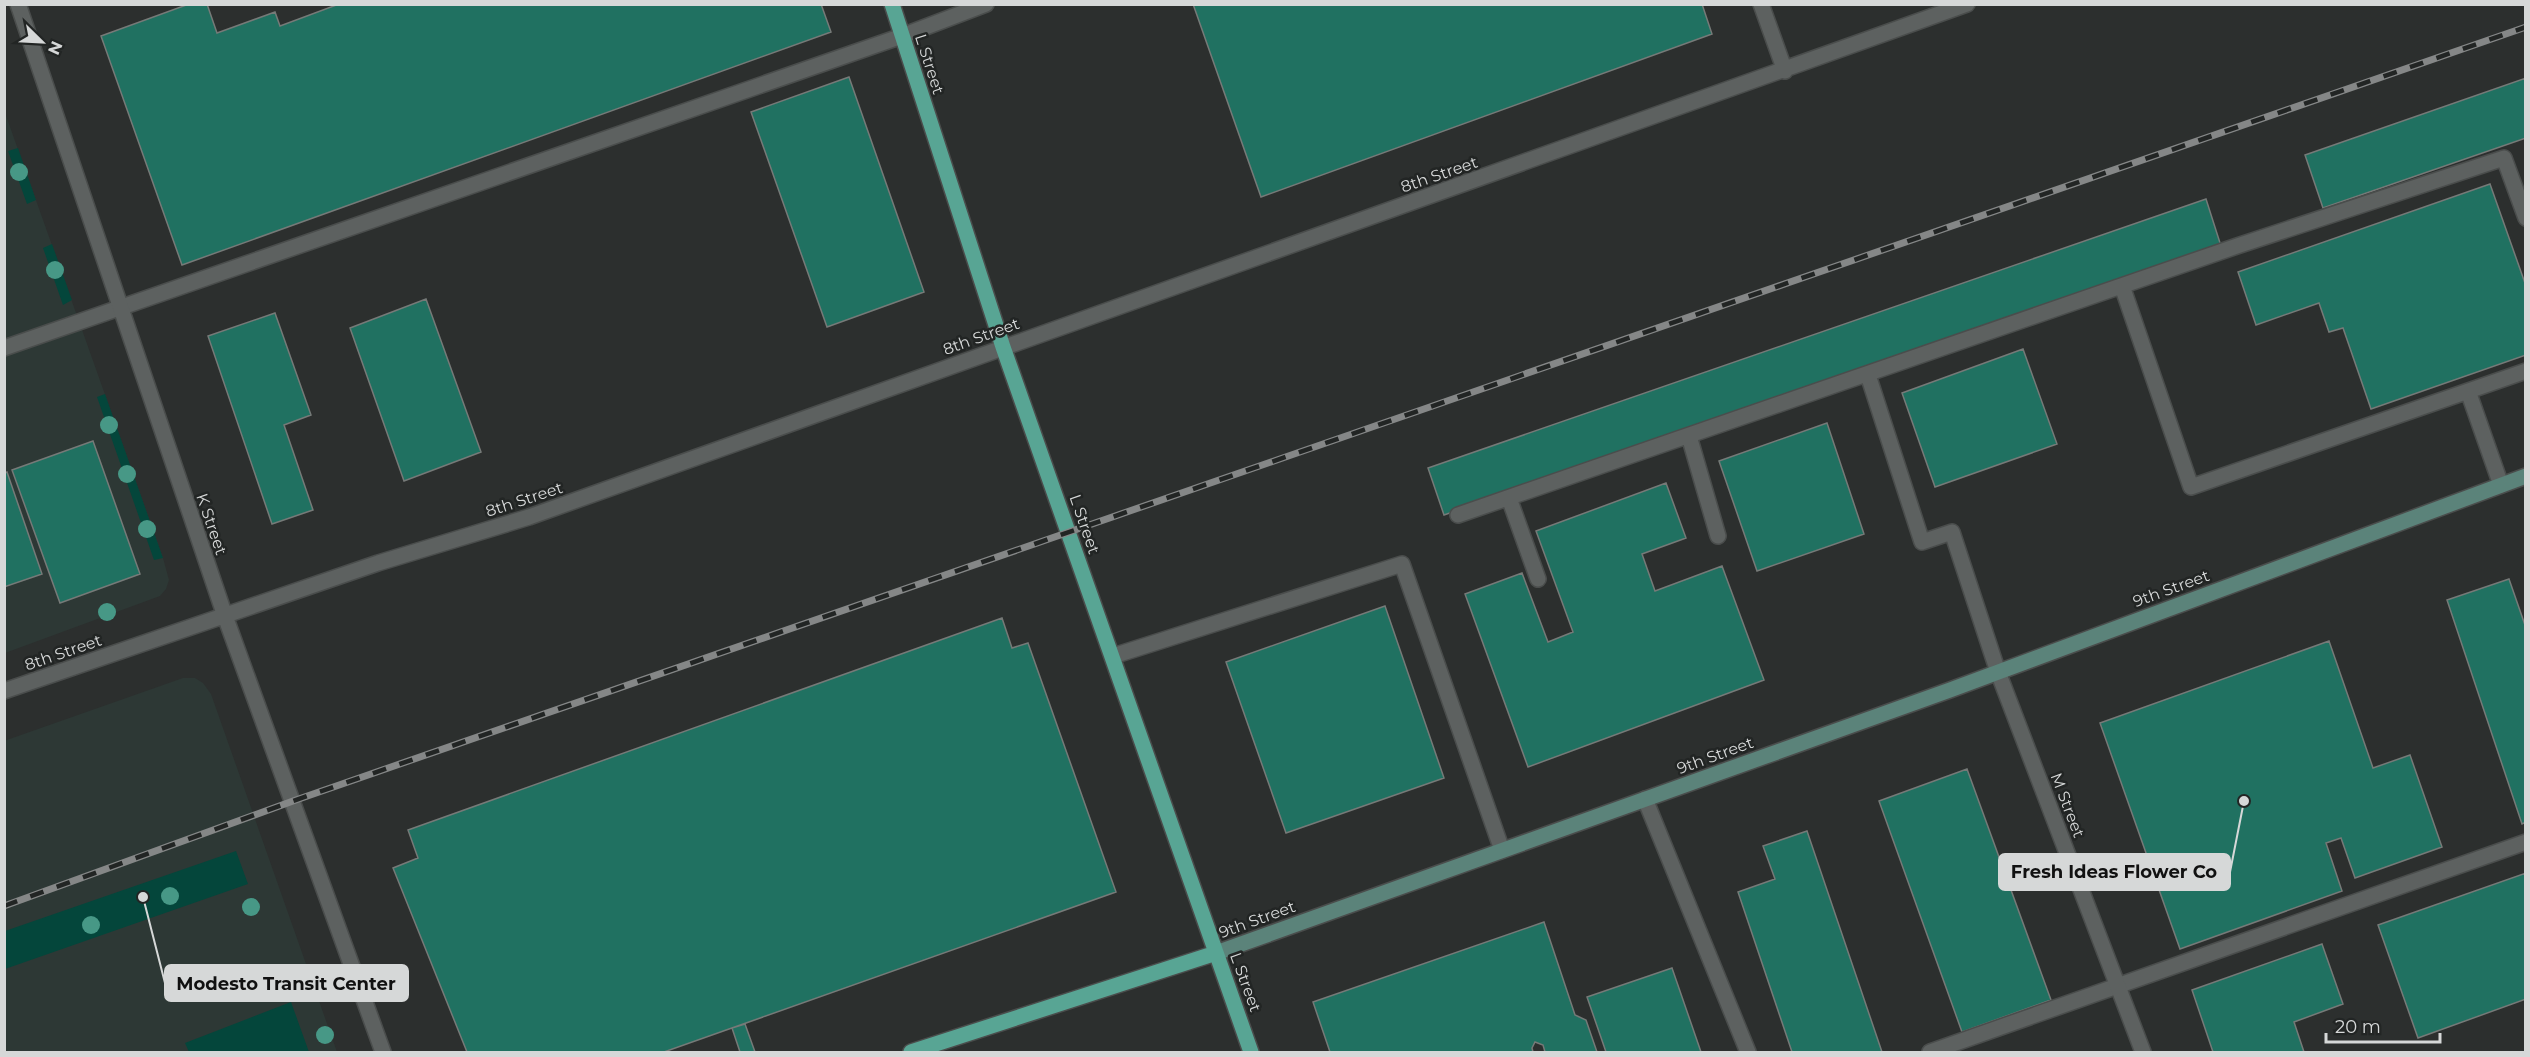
<svg xmlns="http://www.w3.org/2000/svg" width="2530" height="1057" font-family="Montserrat,sans-serif">
  <rect width="100%" height="100%" fill="#2c2f2e"/>
  <path fill="#2d3835" d="M 4,110 L 163,558 L 169,580 L 166,589 L 160,596 L 5,653 Z
    M 183,678 L 195,678 L 203,683 L 211,694 L 337,1052 L 5,1052 L 4,741 Z"/>
  <path fill="#04463b" d="M 18,148 L 36,200 L 27,204 L 8,151 Z
    M 52,244 L 72,300 L 63,305 L 43,248 Z
    M 105,394 L 163,558 L 154,560 L 97,397 Z
    M 236,851 L 248,884 L 5,969 L 5,931 Z
    M 291,1002 L 309,1052 L 189,1052 L 185,1043 Z"/>
  <path fill="#207161" stroke="#767a78" stroke-width="1.5" d="M 189,4 L 207,4 L 217,33 L 275,12 L 280,26 L 339,4 L 821,4 L 831,32 L 182,265 L 101,36 Z
    M 1193,4 L 1702,4 L 1712,34 L 1261,197 Z
    M 849,77 L 924,292 L 827,327 L 751,112 Z
    M 2526,78 L 2526,138 L 2323,208 L 2305,155 Z
    M 2490,184 L 2526,286 L 2526,355 L 2371,409 L 2343,328 L 2329,332 L 2319,303 L 2256,325 L 2238,272 Z
    M 2206,199 L 2221,246 L 1444,515 L 1428,468 Z
    M 426,299 L 481,452 L 404,481 L 350,328 Z
    M 275,313 L 311,415 L 284,425 L 313,510 L 272,524 L 208,336 Z
    M 2023,349 L 2057,444 L 1935,487 L 1902,393 Z
    M 1827,423 L 1864,534 L 1757,571 L 1719,461 Z
    M 93,441 L 140,574 L 60,603 L 12,470 Z
    M 7,472 L 42,574 L 4,587 L 4,473 Z
    M 1666,483 L 1686,538 L 1642,554 L 1655,591 L 1722,566 L 1764,680 L 1528,767 L 1465,594 L 1522,573 L 1548,642 L 1573,632 L 1536,531 Z
    M 2509,579 L 2526,628 L 2526,822 L 2522,824 L 2447,600 Z
    M 1385,606 L 1444,778 L 1286,833 L 1226,662 Z
    M 1002,618 L 1012,648 L 1028,643 L 1116,892 L 664,1052 L 467,1052 L 393,868 L 418,858 L 408,830 Z
    M 2329,641 L 2373,768 L 2410,755 L 2442,847 L 2355,878 L 2341,838 L 2326,843 L 2342,891 L 2180,949 L 2100,723 Z
    M 1967,769 L 2051,1000 L 1962,1032 L 1879,801 Z
    M 1807,831 L 1882,1052 L 1792,1052 L 1738,892 L 1775,879 L 1763,846 Z
    M 2526,873 L 2526,999 L 2418,1038 L 2378,925 Z
    M 1544,922 L 1575,1015 L 1586,1020 L 1597,1052 L 1545,1052 L 1543,1045 L 1535,1042 L 1532,1048 L 1533,1052 L 1330,1052 L 1313,1002 Z
    M 2322,944 L 2343,1004 L 2294,1022 L 2304,1052 L 2213,1052 L 2192,990 Z
    M 1672,968 L 1701,1052 L 1606,1052 L 1587,997 Z
    M 745,1024 L 755,1052 L 740,1052 L 732,1028 Z"/>
  <g fill="none" stroke-linecap="round" stroke-linejoin="round">
    <defs>
      <path id="lane" d="M 2122,286 L 2191,487 L 2526,371
        M 4,348 L 902,36 L 986,4
        M 1868,375 L 1922,542 L 1952,532 L 1998,672
        M 2468,391 L 2501,485
        M 1689,436 L 1718,536
        M 1509,498 L 1538,579
        M 1458,515 L 2237,246 L 2504,158 L 2526,218
        M 1113,656 L 1402,564 L 1502,850
        M 1645,799 L 1748,1052
        M 1930,1052 L 2526,842"/>
      <path id="street" d="M 18,4 L 225,616 L 383,1052
        M 1761,4 L 1785,71
        M 1998,672 L 2143,1052
        M 4,691 L 378,563 L 529,517 L 1967,4"/>
      <path id="secondary" d="M 1216,953 L 1950,690 L 2526,476"/>
      <path id="primary" d="M 892,4 L 1003,347 L 1251,1052
        M 911,1052 L 1216,953"/>
    </defs>
    <use href="#lane" stroke="#4a4d4c" stroke-width="18"/>
    <use href="#street" stroke="#4a4d4c" stroke-width="18"/>
    <use href="#secondary" stroke="#4a4d4c" stroke-width="18"/>
    <use href="#primary" stroke="#4a4d4c" stroke-width="18"/>
    <use href="#lane" stroke="#5d6160" stroke-width="15"/>
    <use href="#street" stroke="#5d6160" stroke-width="15"/>
    <use href="#secondary" stroke="#5b837a" stroke-width="15"/>
    <use href="#primary" stroke="#58a594" stroke-width="15"/>
    <defs>
      <path id="rail" d="M 4,906 L 293,801 L 2526,27"/>
    </defs>
    <use href="#rail" stroke="#858787" stroke-width="7"/>
    <use href="#rail" stroke="#222524" stroke-width="4.5" stroke-dasharray="14" stroke-linecap="butt"/>
  </g>
  <g fill="#479886">
    <circle cx="19" cy="172" r="9"/>
    <circle cx="55" cy="270" r="9"/>
    <circle cx="109" cy="425" r="9"/>
    <circle cx="127" cy="474" r="9"/>
    <circle cx="147" cy="529" r="9"/>
    <circle cx="107" cy="612" r="9"/>
    <circle cx="170" cy="896" r="9"/>
    <circle cx="251" cy="907" r="9"/>
    <circle cx="91" cy="925" r="9"/>
    <circle cx="325" cy="1035" r="9"/>
  </g>
  <g text-anchor="middle" stroke-width="5" stroke-linejoin="round" paint-order="stroke">
    <g font-size="16" fill="#d6d8d8" stroke="#222524">
      <text transform="translate(930 64) rotate(72)" y="6">L Street</text>
      <text transform="translate(1439 174) rotate(-19)" y="6">8th Street</text>
      <text transform="translate(981 336) rotate(-20)" y="6">8th Street</text>
      <text transform="translate(524 499) rotate(-18)" y="6">8th Street</text>
      <text transform="translate(212 524) rotate(71)" y="6">K Street</text>
      <text transform="translate(1085 524) rotate(71)" y="6">L Street</text>
      <text transform="translate(2171 588) rotate(-20)" y="6">9th Street</text>
      <text transform="translate(63 652) rotate(-19)" y="6">8th Street</text>
      <text transform="translate(1715 755) rotate(-20)" y="6">9th Street</text>
      <text transform="translate(2068 805) rotate(69)" y="6">M Street</text>
      <text transform="translate(1257 919) rotate(-20)" y="6">9th Street</text>
      <text transform="translate(1246 982) rotate(70)" y="6">L Street</text>
    </g>
  </g>
  <path fill="none" stroke="#d6d8d8" stroke-width="2" d="M2244 801L2230 872M143 897L165 983"/>
  <g fill="#d6d8d8" stroke="#222524" stroke-width="2">
    <circle cx="2244" cy="801" r="6"/>
    <circle cx="143" cy="897" r="6"/>
  </g>
  <g fill="#d6d8d8" stroke="#d6d8d8" stroke-width="2">
    <rect x="1999" y="854" width="231" height="36" rx="6"/>
    <rect x="165" y="965" width="243" height="36" rx="6"/>
  </g>
  <g font-size="18" text-anchor="middle" font-weight="bold" fill="#111">
    <text x="2114" y="878">Fresh Ideas Flower Co</text>
    <text x="286" y="990">Modesto Transit Center</text>
  </g>
  <rect width="2530" height="1057" fill="none" stroke="#d6d8d8" stroke-width="12"/>
  <g transform="translate(42 42) rotate(114)" stroke="#222524" stroke-width="4.5" paint-order="stroke">
  <path d="M0-4.5L10 22L0 15L-10 22Z" fill="#d6d8d8"/>
  <text y="-9" font-size="16" font-weight="bold" text-anchor="middle" fill="#d6d8d8">N</text>
  </g>
  <path d="M2326 1033v9h114v-9" fill="none" stroke="#d6d8d8" stroke-width="3"/>
  <text x="2335" y="1033" font-size="18" fill="#d6d8d8" stroke="#222524" stroke-width="4.5" paint-order="stroke">20 m</text>
</svg>
